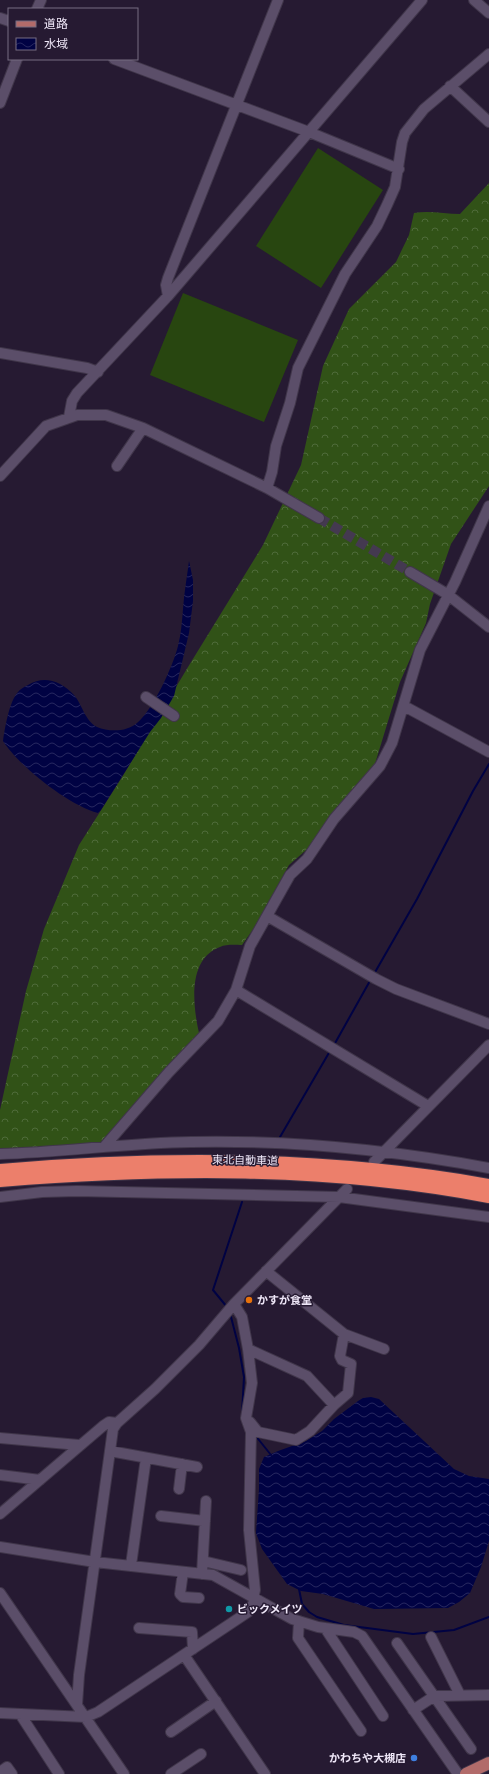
<svg xmlns="http://www.w3.org/2000/svg" width="489" height="1774" font-family="'Varela Round','Noto Sans JP',sans-serif">
  <defs>
    <pattern id="forest-crowns" width="20" height="18" patternUnits="userSpaceOnUse"><rect width="20" height="18" fill="#315217"/><path d="M2 6a3 3 0 1 1 6 0M12 15a3 3 0 1 1 6 0" fill="none" stroke="#4f6b3a"/></pattern>
    <pattern id="water-waves" width="16" height="10" patternUnits="userSpaceOnUse"><rect width="16" height="10" fill="#000243"/><path d="M0 5q4-4 8 0t8 0" fill="none" stroke="#26275f"/></pattern>
  </defs>
  <rect width="100%" height="100%" fill="#261a32"/>
  <path fill="url(#forest-crowns)" d="M 489,183 L 489,486 L 451,544 L 430,604 L 426,623 L 400,682 L 374,767 L 313,844 L 289,865 L 254,928 L 242,945 C 236,945 226,944 220,947 C 187,959 193,1006 199,1033 L 105,1142 L 26,1150 L 0,1149 L 0,1110 L 26,991 L 44,929 L 79,845 L 124,774 L 188,667 L 263,545 L 301,465 L 323,366 L 349,309 L 396,262 L 409,235 L 414,213 C 429,210 445,214 460,214 Z"/>
  <path fill="#284610" d="M 318,148 L 383,190 L 321,288 L 256,246 Z
    M 183,293 L 298,340 L 264,422 L 150,375 Z"/>
  <path fill="url(#water-waves)" d="M 189,561 L 193,580 L 193,601 L 189,633 L 174,696 L 161,718 L 150,732 L 101,810 L 98,813 C 68,805 19,766 3,741 C 5,728 9,702 18,692 C 20,689 24,687 28,685 C 44,675 61,681 74,695 C 82,704 85,721 97,727 C 109,732 127,732 137,723 C 153,710 173,666 178,646 C 181,634 182,622 183,609 C 184,593 187,577 189,561 Z
    M 371,1397 L 379,1399 L 454,1469 L 469,1476 L 489,1479 L 489,1541 L 481,1567 L 470,1593 L 459,1602 L 448,1608 L 374,1609 L 323,1594 L 301,1591 L 287,1584 L 262,1549 L 256,1533 L 259,1489 L 259,1469 L 264,1457 L 278,1451 L 306,1441 L 322,1431 L 334,1419 L 358,1401 L 363,1398 Z"/>
  <g fill="none" stroke-linecap="round" stroke-linejoin="round">
    <path stroke="#000243" stroke-width="2" d="M 374,974 L 417,899 L 473,791 L 489,764
      M 334,1045 L 371,979
      M 280,1137 L 330,1051
      M 227,1307 L 213,1290 L 242,1202
      M 230,1313 L 239,1348 L 244,1377 L 242,1413
      M 255,1435 L 271,1455
      M 299,1589 L 302,1604 L 309,1612 L 317,1617 L 344,1625 L 413,1634 L 454,1630 L 489,1617"/>
    <path stroke="#443950" stroke-width="10" stroke-dasharray="10 5" stroke-linecap="butt" d="M 319,518 L 410,572"/>
    <defs>
      <path id="minor" d="M 474,0 L 489,13
        M 37,9 L 41,0
        M 0,18 L 9,21
        M 114,59 L 309,132 L 399,169
        M 450,86 L 489,122
        M 0,103 L 17,59
        M 168,296 L 166,285 L 168,278 L 278,0
        M 0,353 L 87,368 L 98,372
        M 69,417 L 72,401 L 77,393 L 168,296 L 422,0
        M 117,466 L 143,428
        M 0,476 L 46,426 L 77,415 L 106,415 L 143,428 L 267,488 L 319,518
        M 267,488 L 272,472 L 276,446 L 290,403 L 298,368 L 345,274 L 377,226 L 387,205 L 395,187 L 402,142 L 405,133 L 424,109 L 489,54
        M 410,572 L 447,594 L 489,627
        M 146,697 L 174,716
        M 404,706 L 489,752
        M 267,916 L 376,979 L 396,989 L 489,1024
        M 236,990 L 428,1106
        M 104,1147 L 169,1072 L 218,1021 L 236,990 L 250,946 L 290,875 L 307,859 L 334,819 L 380,766 L 392,743 L 420,650 L 455,582 L 489,506
        M 0,1154 C 64,1152 127,1143 191,1142 C 290,1140 391,1150 489,1168
        M 374,1162 L 489,1045
        M 0,1197 L 42,1192 L 77,1191 L 339,1197 L 489,1217
        M 266,1271 L 344,1334 L 384,1349
        M 234,1304 L 242,1317 L 248,1349 L 252,1383 L 246,1418 L 251,1432 L 249,1530 L 255,1590 L 253,1598
        M 248,1349 L 307,1376 L 334,1405 L 310,1431 L 296,1440 L 258,1432 L 250,1422
        M 334,1405 L 348,1393 L 351,1364 L 342,1360 L 340,1356 L 344,1334
        M 0,1438 L 79,1445
        M 110,1451 L 197,1467
        M 0,1475 L 40,1480
        M 179,1489 L 182,1464
        M 0,1514 L 103,1426 L 109,1422 L 117,1423 L 155,1389 L 199,1345 L 234,1304 L 347,1189
        M 161,1516 L 205,1521
        M 0,1547 L 95,1562 L 213,1575 L 292,1619 L 318,1627 L 354,1632 L 362,1636 L 458,1774
        M 203,1561 L 241,1570
        M 131,1565 L 146,1458
        M 183,1572 L 180,1594 L 183,1597 L 199,1598
        M 202,1574 L 206,1501
        M 0,1593 L 124,1774
        M 299,1621 L 298,1638 L 361,1731
        M 139,1628 L 192,1632 L 193,1649
        M 325,1628 L 383,1716
        M 431,1637 L 460,1695
        M 397,1643 L 471,1749
        M 184,1655 L 265,1774
        M 77,1705 L 79,1675 L 110,1451 L 113,1429 L 117,1423
        M 413,1710 L 433,1697 L 437,1696 L 489,1695
        M 0,1713 L 86,1717 L 98,1712 L 248,1612 L 256,1599
        M 20,1714 L 59,1774
        M 171,1732 L 216,1701
        M 0,1772 L 7,1767 L 12,1774
        M 171,1774 L 201,1754"/>
      <path id="major" d="M 466,1774 L 489,1763"/>
      <path id="highway" d="M 0,1170 C 163,1156 327,1156 489,1185
        M 0,1181 C 163,1168 328,1166 489,1197"/>
    </defs>
    <use href="#minor" stroke="#40364a" stroke-width="12"/>
    <use href="#major" stroke="#40364a" stroke-width="14"/>
    <use href="#highway" stroke="#40364a" stroke-width="14"/>
    <use href="#minor" stroke="#5b4e69" stroke-width="10"/>
    <use href="#major" stroke="#b26b6a" stroke-width="12"/>
    <use href="#highway" stroke="#ec7f6b" stroke-width="12"/>
  </g>
  <circle fill="#e8710a" stroke="#261a32" stroke-width="1.5" cx="249" cy="1300" r="4"/>
  <circle fill="#0f9aa8" stroke="#261a32" stroke-width="1.5" cx="229" cy="1609" r="4"/>
  <circle fill="#3f7fe0" stroke="#261a32" stroke-width="1.5" cx="414" cy="1758" r="4"/>
  <g text-anchor="middle" stroke-width="3" stroke-linejoin="round" paint-order="stroke">
    <g font-size="11" fill="#efe7f8" stroke="#261a32">
      <text transform="translate(245 1160) rotate(1)" y="4">東北自動車道</text>
    </g>
    <g font-size="11" font-weight="bold" fill="#efe7f8" stroke="#261a32" text-anchor="start">
      <text x="257" y="1304">かすが食堂</text>
      <text x="237" y="1613">ビックメイツ</text>
      <text x="406" y="1762" text-anchor="end">かわちや大槻店</text>
    </g>
  </g>
  <rect x="8" y="8" width="130" height="52" fill="#261a32" stroke="#766c81"/>
  <rect x="16" y="21" width="20" height="6" fill="#b26b6a" stroke="#766c81"/>
  <text x="44" y="28" font-size="12" fill="#efe7f8">道路</text>
  <rect x="16" y="38" width="20" height="12" fill="url(#water-waves)" stroke="#766c81"/>
  <text x="44" y="48" font-size="12" fill="#efe7f8">水域</text>
</svg>
